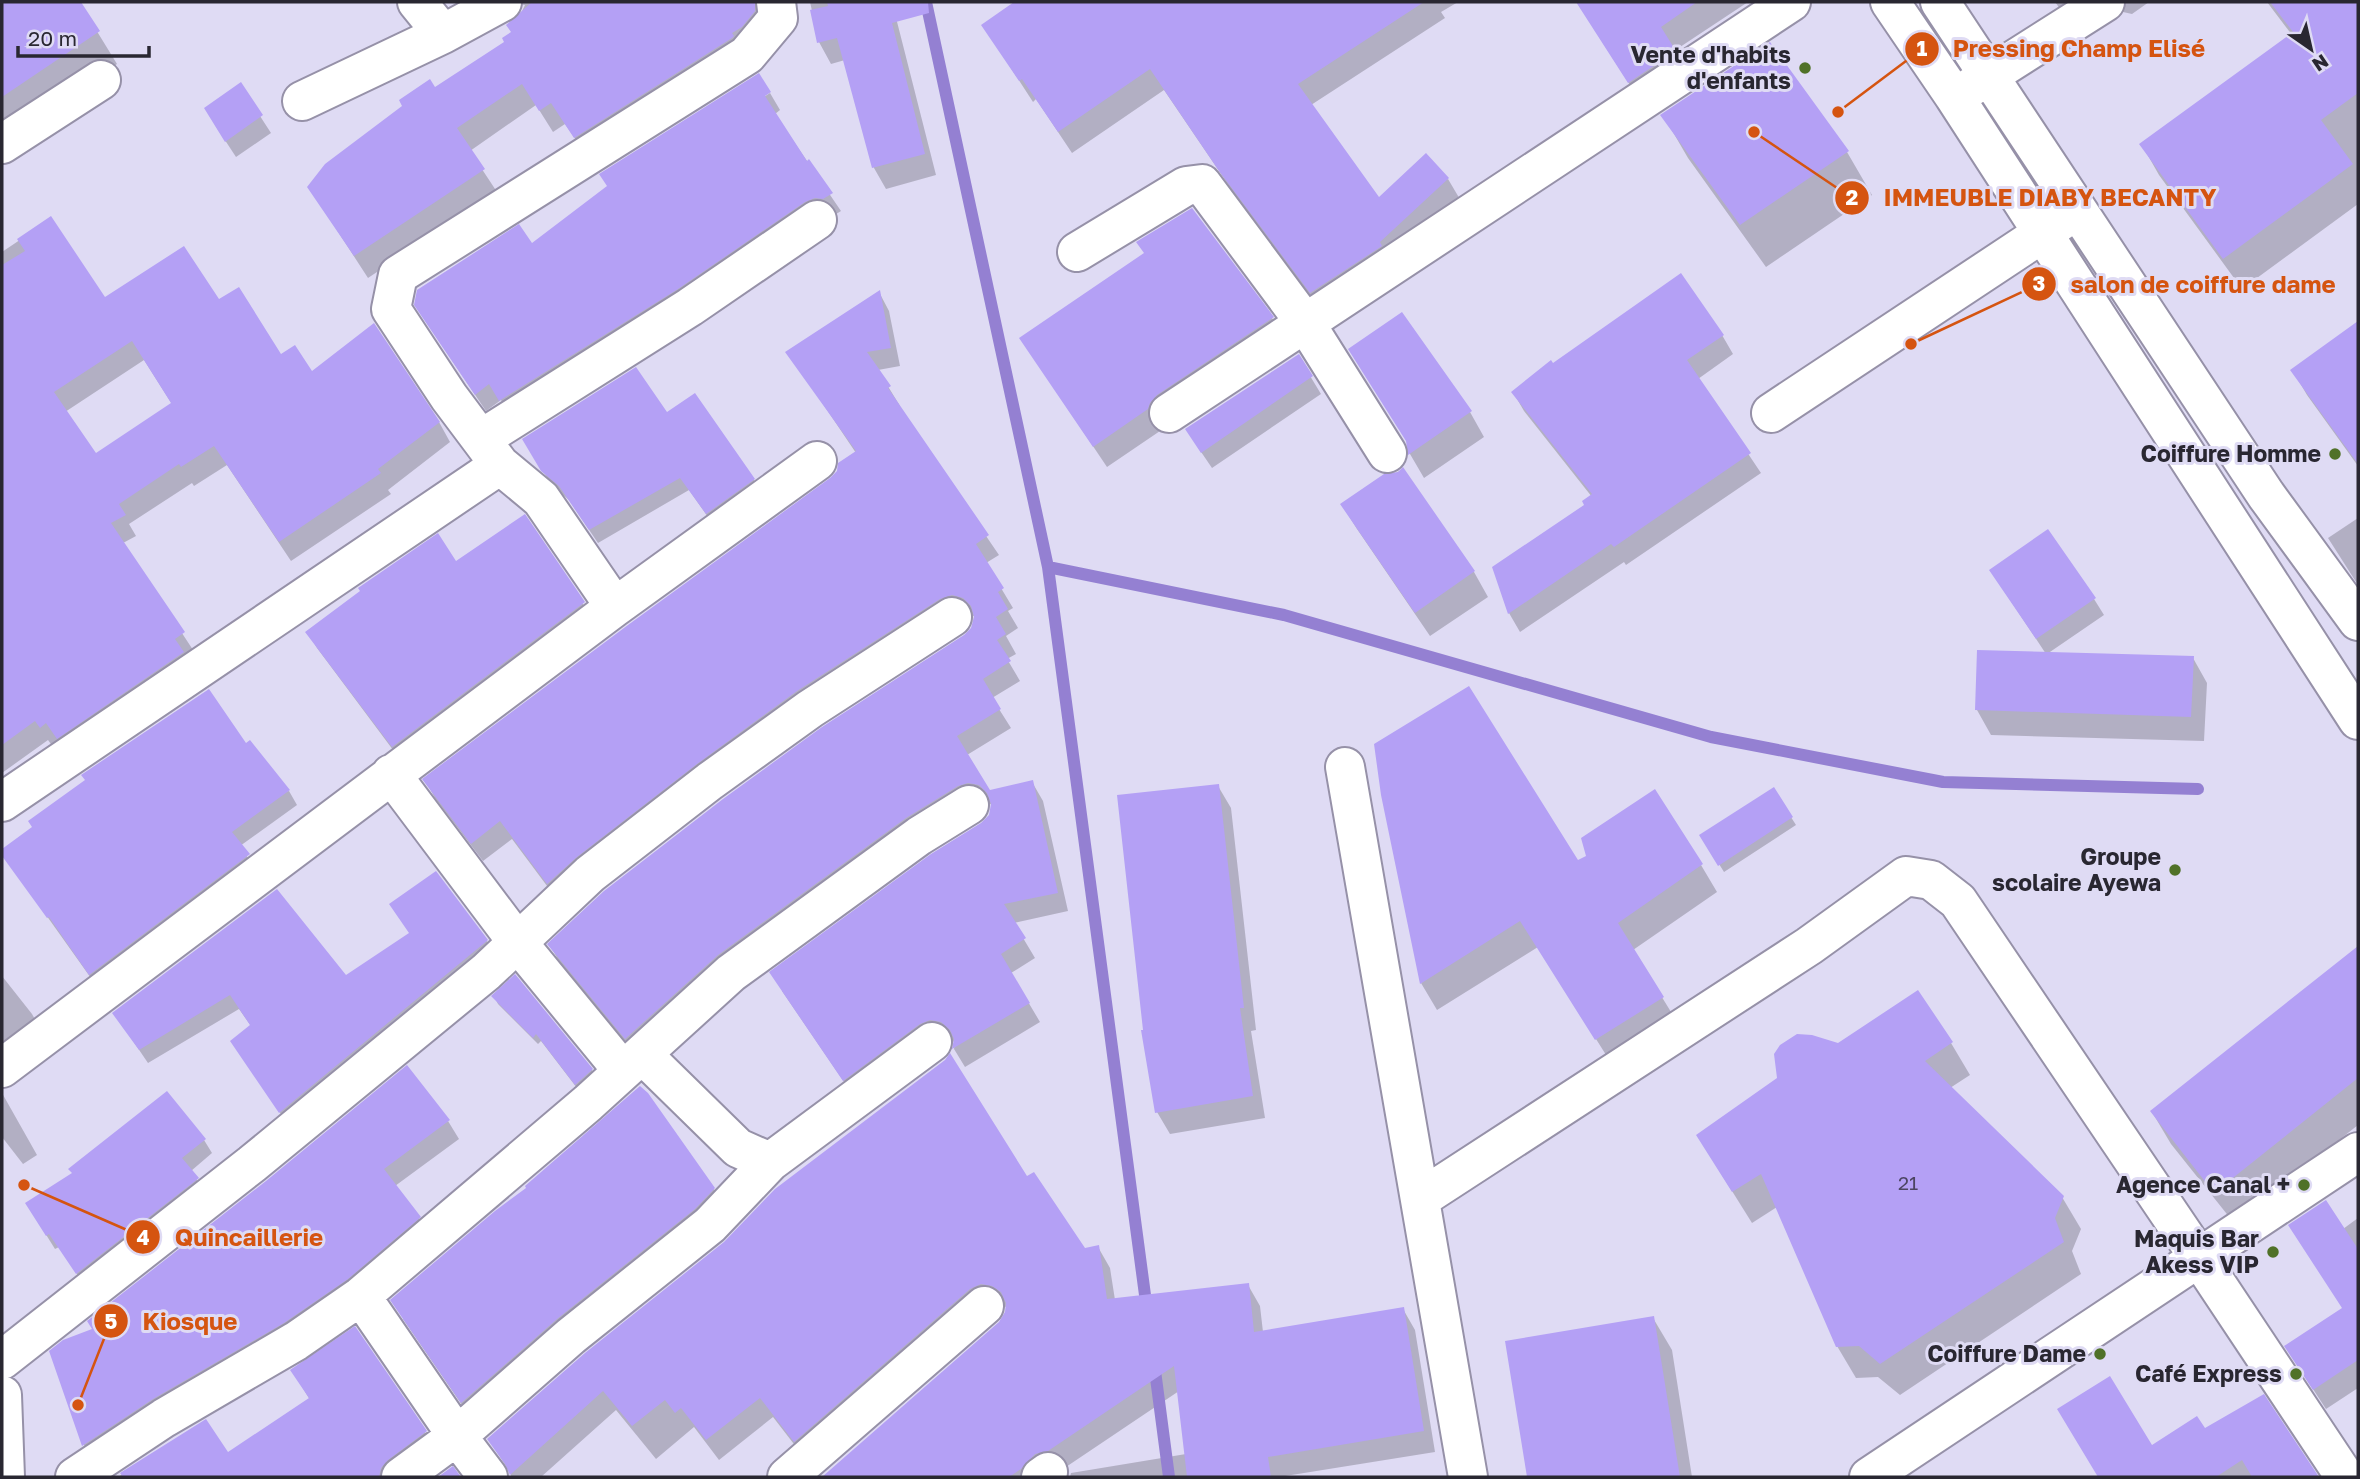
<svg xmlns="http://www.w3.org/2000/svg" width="2360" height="1479" font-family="'Golos Text',sans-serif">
  <rect width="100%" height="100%" fill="#dfdbf4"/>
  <path fill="#0003" fill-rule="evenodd" d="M 2,2 L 79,2 L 117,64 L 2,141 Z
    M 496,2 L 759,2 L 768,18 L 589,159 L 565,124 L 553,132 L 536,105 L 470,151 L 497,192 L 368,278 L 309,187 L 434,89 L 507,43 L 525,5 Z
    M 810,2 L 892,2 L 936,175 L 886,189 L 874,168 L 845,60 L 831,64 L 819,42 Z
    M 1017,2 L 1458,2 L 1441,12 L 1445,18 L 1311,105 L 1378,200 L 1448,179 L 1461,201 L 1324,314 L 1234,193 L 1164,90 L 1072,153 L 1036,99 L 1033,102 L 983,25 Z
    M 1577,2 L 1748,2 L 1674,51 L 1689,77 L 1644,107 Z
    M 2055,2 L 2149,2 L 2132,14 L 2123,12 L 2113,16 L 2080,36 Z
    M 2267,2 L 2358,2 L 2358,204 L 2242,289 L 2159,175 L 2142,145 L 2292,35 Z
    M 240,85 L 271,133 L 236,157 L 215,125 Z
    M 770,93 L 780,110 L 775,114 L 841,211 L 511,418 L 501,400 L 486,411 L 427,323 L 532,246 Z
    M 1663,115 L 1847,152 L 1872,195 L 1766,267 L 1688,158 Z
    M 1192,210 L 1272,318 L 1285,340 L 1161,425 L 1160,431 L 1107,467 L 1021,339 L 1145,254 Z
    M 51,219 L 104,300 L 218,302 L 281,356 L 312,374 L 439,422 L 450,442 L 388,490 L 391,494 L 291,561 L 227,465 L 194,486 L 192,483 L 129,524 L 136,536 L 123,543 L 195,653 L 53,747 L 48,740 L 2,773 L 2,252 ZM 144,360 L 172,404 L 95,456 L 65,412 Z
    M 879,292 L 889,311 L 900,366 L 878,370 L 900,406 L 898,407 L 999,555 L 986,563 L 1013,608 L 1008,611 L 1018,628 L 1006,636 L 1016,654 L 1007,659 L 1020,681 L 992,698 L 1011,728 L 967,755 L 989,792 L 1032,782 L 1043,801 L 1068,911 L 1014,923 L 1035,958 L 1011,973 L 1040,1022 L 965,1067 L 954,1049 L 955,1042 L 942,1039 L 855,1098 L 782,991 L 982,825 L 990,816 L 993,805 L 981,801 L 637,1057 L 560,963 L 550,945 L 965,637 L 973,627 L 974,616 L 962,614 L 559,902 L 512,839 L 483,861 L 435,798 L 425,780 L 832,480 L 856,453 L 788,352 Z
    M 1402,314 L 1470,412 L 1484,437 L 1424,478 L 1410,454 L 1408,444 Z
    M 2358,322 L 2358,466 L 2307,395 L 2293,371 Z
    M 1722,335 L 1733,354 L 1698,379 L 1761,473 L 1626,565 L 1624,562 L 1520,632 L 1509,613 L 1494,567 L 1586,505 L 1592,497 L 1524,411 L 1513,392 L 1553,365 Z
    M 1298,356 L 1321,394 L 1212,468 L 1197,446 Z
    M 667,415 L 754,480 L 761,493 L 715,527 L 689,490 L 598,543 L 569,500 L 551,484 L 525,439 Z
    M 1403,469 L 1474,572 L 1488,597 L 1430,636 L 1357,529 L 1342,505 Z
    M 524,516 L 593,619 L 402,762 L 317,648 L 308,632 L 456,564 Z
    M 2358,518 L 2358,585 L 2328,538 Z
    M 1991,571 L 2094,599 L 2104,615 L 2047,654 L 2193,658 L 2207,683 L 2204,741 L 1991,735 L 1977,710 L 2046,654 Z
    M 1218,786 L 1231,808 L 1256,1030 L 1251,1031 L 1265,1118 L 1170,1134 L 1157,1112 Z
    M 1773,789 L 1796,825 L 1724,872 L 1701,835 Z
    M 289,791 L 297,805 L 240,846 L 256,870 L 98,988 L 2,853 L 34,827 Z
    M 1578,862 L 1701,865 L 1717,892 L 1633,950 L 1679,1025 L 1613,1066 L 1538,947 L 1437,1010 L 1421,983 Z
    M 277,891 L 346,977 L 487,941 L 495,955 L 289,1126 L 241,1055 L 251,1026 L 239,1009 L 148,1063 L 114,1013 Z
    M 2358,948 L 2358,1125 L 2234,1223 L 2171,1144 L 2152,1112 Z
    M 2,976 L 32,1014 L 41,1030 L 2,1062 Z
    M 494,996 L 592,1070 L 596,1078 L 580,1092 L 541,1041 L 538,1044 L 498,1004 Z
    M 1951,1043 L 1970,1075 L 1950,1088 L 2062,1197 L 2081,1229 L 2072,1251 L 2081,1274 L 1900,1395 L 1878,1377 L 1856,1378 L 1837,1346 L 1777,1207 L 1752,1223 L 1717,1167 L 1838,1045 Z
    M 2,1093 L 37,1155 L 23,1164 L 2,1137 Z
    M 448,1121 L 459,1139 L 395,1186 L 419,1218 L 430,1236 L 94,1463 L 84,1445 L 52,1351 L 94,1330 Z
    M 204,1140 L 212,1153 L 191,1171 L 205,1193 L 85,1286 L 59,1247 L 55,1249 L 35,1217 Z
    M 1026,1179 L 1085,1250 L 1098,1247 L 1110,1268 L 1115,1300 L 1248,1285 L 1260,1306 L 1263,1332 L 1403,1309 L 1415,1330 L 1435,1452 L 1279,1477 L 1070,1477 L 1071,1473 L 1186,1454 L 1179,1391 L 1060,1471 L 1045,1477 L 823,1477 L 1000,1324 L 1007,1313 L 1007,1307 L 992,1305 L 807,1461 L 773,1417 L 719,1460 L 694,1427 L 656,1459 L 616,1410 L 541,1477 L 511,1477 L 511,1474 L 489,1439 Z
    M 714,1189 L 725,1208 L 473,1421 L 403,1319 Z
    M 2358,1218 L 2358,1388 L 2326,1409 L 2298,1366 L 2343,1309 L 2343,1229 Z
    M 1653,1318 L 1672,1350 L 1692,1477 L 1528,1477 L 1507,1342 Z
    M 292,1370 L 425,1432 L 437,1452 L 403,1477 L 118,1477 L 205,1421 L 228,1454 L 310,1400 Z
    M 2059,1409 L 2151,1447 L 2205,1430 L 2276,1472 L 2280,1477 L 2100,1477 Z"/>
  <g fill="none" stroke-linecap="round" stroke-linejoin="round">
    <path stroke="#9480d2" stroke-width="12" d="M 926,2 L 1048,567 L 1147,1310
      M 1048,567 L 1284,615 L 1711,737 L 1943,782 L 2198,789
      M 1154,1363 L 1169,1477"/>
  </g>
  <path fill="#b4a0f5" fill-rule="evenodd" d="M 2,2 L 81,2 L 100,31 L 2,97 Z
    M 532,2 L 755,2 L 755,11 L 742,27 L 732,33 L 734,36 L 732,38 L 574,138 L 551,103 L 539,111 L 522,84 L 457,128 L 485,169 L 354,256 L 307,187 L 325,164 L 402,106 L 399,100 L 430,79 L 435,87 L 504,42 L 502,38 L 511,32 L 506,25 Z
    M 827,2 L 928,2 L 929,13 L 892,23 L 925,154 L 872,168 L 837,38 L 817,43 L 810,10 L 828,6 Z
    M 1014,2 L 1424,2 L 1298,84 L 1379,197 L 1426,153 L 1449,178 L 1380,242 L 1382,246 L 1310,293 L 1219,171 L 1150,69 L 1058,132 L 1022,79 L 1019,81 L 981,25 Z
    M 1576,2 L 1697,2 L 1661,27 L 1676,51 L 1628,83 Z
    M 2270,2 L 2358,2 L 2358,93 L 2321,120 L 2353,164 L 2223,259 L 2139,144 L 2293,32 Z
    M 1770,42 L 1849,151 L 1740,225 L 1660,115 Z
    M 759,73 L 771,92 L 765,96 L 807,161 L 809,159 L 833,193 L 823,199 L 815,198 L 805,202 L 678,289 L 499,401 L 489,384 L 475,395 L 414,305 L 417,290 L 519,224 L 532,243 L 607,186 L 599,174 Z
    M 241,82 L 263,115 L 225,142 L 204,108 Z
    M 1192,208 L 1274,317 L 1157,395 L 1150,403 L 1148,409 L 1093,447 L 1019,338 L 1144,253 L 1136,242 Z
    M 51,216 L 105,297 L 184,246 L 219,299 L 239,287 L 281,354 L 295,345 L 312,371 L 374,323 L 440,422 L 378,469 L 381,473 L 279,542 L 214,446 L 181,467 L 179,464 L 119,504 L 126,515 L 111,523 L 185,632 L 175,639 L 184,652 L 57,739 L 46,723 L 40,728 L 35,721 L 2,745 L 2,265 L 25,251 L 17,239 ZM 132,341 L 171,403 L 96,453 L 54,392 Z
    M 1681,273 L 1724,335 L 1687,360 L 1751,453 L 1614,547 L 1611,544 L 1508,614 L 1492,567 L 1584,505 L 1582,501 L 1592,494 L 1511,392 L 1551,360 L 1553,363 Z
    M 880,290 L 891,348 L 867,352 L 891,386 L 888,388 L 989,535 L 976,544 L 1004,588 L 998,592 L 1008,609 L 996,617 L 1006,634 L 997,640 L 1011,661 L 983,679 L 1001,709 L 957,736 L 990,790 L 1033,780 L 1058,893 L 1004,904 L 1026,938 L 1001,954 L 1030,1003 L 952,1049 L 954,1039 L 950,1030 L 941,1022 L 930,1020 L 920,1024 L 843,1081 L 769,972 L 931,854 L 981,823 L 989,815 L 991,804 L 987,793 L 979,785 L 968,783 L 958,786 L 906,818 L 718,955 L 625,1039 L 547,944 L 604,891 L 723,799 L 822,727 L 964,635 L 971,628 L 974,617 L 971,606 L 963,598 L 952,595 L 940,599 L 797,691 L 697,764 L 577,857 L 547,884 L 500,821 L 471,844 L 422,779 L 628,625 L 830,478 L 837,471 L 838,463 L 856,451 L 785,352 Z
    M 1402,312 L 1472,411 L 1408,455 L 1406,441 L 1348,349 Z
    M 2358,321 L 2358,464 L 2290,370 Z
    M 1299,354 L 1313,376 L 1201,453 L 1185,429 Z
    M 636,367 L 667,412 L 695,393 L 755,479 L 706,514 L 680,478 L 589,530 L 559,486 L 541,471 L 522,439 Z
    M 1403,467 L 1475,571 L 1415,613 L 1340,504 L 1384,474 L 1398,472 Z
    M 525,514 L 585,602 L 392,747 L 305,632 L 360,591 L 358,588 L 438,533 L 456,561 Z
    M 2048,529 L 2096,598 L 2036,639 L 1989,570 Z
    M 1977,650 L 2194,656 L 2191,717 L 1975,710 Z
    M 1469,686 L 1578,860 L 1586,856 L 1581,838 L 1655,789 L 1703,864 L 1618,923 L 1664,997 L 1595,1040 L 1520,921 L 1420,984 L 1381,795 L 1374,744 Z
    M 209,689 L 246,743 L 250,740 L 290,790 L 232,832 L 250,854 L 89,975 L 49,917 L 47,918 L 2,856 L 2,849 L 32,827 L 28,821 L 85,780 L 81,775 Z
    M 1219,784 L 1244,1008 L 1240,1008 L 1253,1096 L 1155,1113 L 1141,1030 L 1143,1030 L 1117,795 Z
    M 1774,787 L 1793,817 L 1718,866 L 1699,835 Z
    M 436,871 L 488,940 L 279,1113 L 230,1041 L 250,1025 L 230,995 L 139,1050 L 112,1013 L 277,889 L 346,975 L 409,933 L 389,904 Z
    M 2358,946 L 2358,1078 L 2214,1193 L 2150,1111 Z
    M 515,974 L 593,1069 L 575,1085 L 536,1034 L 533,1038 L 491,996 Z
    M 1918,990 L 1953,1042 L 1925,1061 L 2064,1196 L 2055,1218 L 2064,1242 L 1880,1364 L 1859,1346 L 1836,1347 L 1761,1174 L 1732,1192 L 1696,1135 L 1777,1078 L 1774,1054 L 1780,1045 L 1797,1034 L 1812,1035 L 1838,1043 Z
    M 950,1053 L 1027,1176 L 1034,1172 L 1085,1248 L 1099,1245 L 1107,1299 L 1249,1283 L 1254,1332 L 1404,1307 L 1424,1431 L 1268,1457 L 1271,1477 L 1187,1477 L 1174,1366 L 1048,1451 L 1035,1454 L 1021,1469 L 1009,1477 L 822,1477 L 999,1322 L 1005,1312 L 1006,1303 L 1001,1292 L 992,1286 L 981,1284 L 970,1289 L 794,1442 L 760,1398 L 706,1440 L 681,1408 L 675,1413 L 665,1400 L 632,1426 L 603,1391 L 510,1475 L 505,1464 L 487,1439 L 585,1353 L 724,1242 L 775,1189 L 945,1060 Z
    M 407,1065 L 450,1120 L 384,1169 L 421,1217 L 348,1279 L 284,1323 L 153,1399 L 82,1446 L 49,1351 L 63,1340 L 92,1329 L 87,1321 L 266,1181 Z
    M 640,1086 L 648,1093 L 715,1188 L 695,1209 L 557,1319 L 461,1403 L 390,1300 L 495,1211 L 526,1188 L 525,1186 Z
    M 167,1091 L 206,1139 L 182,1158 L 199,1178 L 76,1274 L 49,1234 L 46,1236 L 25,1203 L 72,1173 L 68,1169 Z
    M 2326,1200 L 2358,1249 L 2358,1360 L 2313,1390 L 2284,1346 L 2342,1308 L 2288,1225 Z
    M 1654,1316 L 1680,1477 L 1527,1477 L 1505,1341 Z
    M 355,1326 L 427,1431 L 388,1460 L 381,1468 L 379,1477 L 123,1477 L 120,1473 L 206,1419 L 228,1452 L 309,1398 L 290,1370 Z
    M 2110,1376 L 2152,1445 L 2197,1416 L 2205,1428 L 2264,1394 L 2319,1477 L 2252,1477 L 2242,1460 L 2216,1477 L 2098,1477 L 2057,1409 Z
    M 453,1466 L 461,1477 L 438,1477 Z"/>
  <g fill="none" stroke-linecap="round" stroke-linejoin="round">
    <defs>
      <path id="minor" d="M 417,2 L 443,34
        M 1890,2 L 1954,96 L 2358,720
        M 1940,2 L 2266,495 L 2358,621
        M 1968,89 L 2105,2
        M 302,101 L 443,34 L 502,2
        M 2,144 L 101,80
        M 1077,252 L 1186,186 L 1202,184 L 1306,324 L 1387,453
        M 1169,413 L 1791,2
        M 1771,413 L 2064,219
        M 481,439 L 690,307 L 817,220
        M 615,607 L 817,461
        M 1345,767 L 1468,1477
        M 391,774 L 518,943 L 623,1071
        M 2,802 L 500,465
        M 642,1054 L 738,1148 L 770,1162
        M 2,1068 L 615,607 L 541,499 L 500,465 L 449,397 L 391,309 L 398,275 L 747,55 L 778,18 L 776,2
        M 1420,1199 L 1809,946 L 1906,876 L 1931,880 L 1958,901 L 2198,1256 L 2345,1477
        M 361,1296 L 457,1436 L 488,1477
        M 2,1360 L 252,1164 L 486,972 L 590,874 L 710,781 L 810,709 L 952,617
        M 2,1395 L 5,1477
        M 75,1477 L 164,1418 L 296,1341 L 361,1296 L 588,1103 L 731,973 L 919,836 L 969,805
        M 401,1477 L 457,1436 L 571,1336 L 710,1225 L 770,1162 L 932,1042
        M 787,1477 L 984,1306
        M 1041,1477 L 1048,1472
        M 1869,1477 L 2358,1152"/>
    </defs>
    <use href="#minor" stroke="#9691a8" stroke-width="42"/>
    <use href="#minor" stroke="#fff" stroke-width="38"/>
  </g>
  <g fill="#507128" stroke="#dfdbf4" stroke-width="2.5">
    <circle cx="1805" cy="68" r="7"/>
    <circle cx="2335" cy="454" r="7"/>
    <circle cx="2175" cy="870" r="7"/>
    <circle cx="2304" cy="1185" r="7"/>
    <circle cx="2273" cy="1252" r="7"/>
    <circle cx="2100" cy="1354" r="7"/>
    <circle cx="2296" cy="1374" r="7"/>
  </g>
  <g text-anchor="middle" stroke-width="6" stroke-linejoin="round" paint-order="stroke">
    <g font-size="19" fill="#4c4562">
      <text x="1908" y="1190">21</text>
    </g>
    <g font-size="23" font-weight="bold" fill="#292731" stroke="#dfdbf4" text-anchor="end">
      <text x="1791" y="63">Vente d'habits<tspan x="1791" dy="26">d'enfants</tspan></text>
      <text x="2321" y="462">Coiffure Homme</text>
      <text x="2161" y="865">Groupe<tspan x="2161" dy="26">scolaire Ayewa</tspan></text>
      <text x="2290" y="1193">Agence Canal +</text>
      <text x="2259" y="1247">Maquis Bar<tspan x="2259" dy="26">Akess VIP</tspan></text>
      <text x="2086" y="1362">Coiffure Dame</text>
      <text x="2282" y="1382">Café Express</text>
    </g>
  </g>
  <path fill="none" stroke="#d55410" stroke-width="2.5" d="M1838 112L1922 49M1754 132L1852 198M1911 344L2039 284M24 1185L143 1237M78 1405L111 1321"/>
  <g fill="#d55410" stroke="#dfdbf4" stroke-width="2.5">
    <circle cx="1838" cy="112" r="7"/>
    <circle cx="1754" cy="132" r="7"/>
    <circle cx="1911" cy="344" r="7"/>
    <circle cx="24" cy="1185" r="7"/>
    <circle cx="78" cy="1405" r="7"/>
    <circle cx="1922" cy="49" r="18"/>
    <circle cx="1852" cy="198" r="18"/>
    <circle cx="2039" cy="284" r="18"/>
    <circle cx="143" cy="1237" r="18"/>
    <circle cx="111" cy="1321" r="18"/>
  </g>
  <g font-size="21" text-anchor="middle" font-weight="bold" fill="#fff">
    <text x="1922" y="56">1</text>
    <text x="1852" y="205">2</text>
    <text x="2039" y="291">3</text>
    <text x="143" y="1245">4</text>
    <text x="111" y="1329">5</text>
  </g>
  <g font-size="24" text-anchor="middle" font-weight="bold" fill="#d55410" stroke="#dfdbf4" stroke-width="6" stroke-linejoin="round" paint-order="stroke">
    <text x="2079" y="57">Pressing Champ Elisé</text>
    <text x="2050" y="206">IMMEUBLE DIABY BECANTY</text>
    <text x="2203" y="293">salon de coiffure dame</text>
    <text x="249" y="1246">Quincaillerie</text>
    <text x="190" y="1330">Kiosque</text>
  </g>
  <rect width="2360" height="1479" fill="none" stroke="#292731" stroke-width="7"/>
  <g transform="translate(2311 49) rotate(146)" stroke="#dfdbf4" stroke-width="5" paint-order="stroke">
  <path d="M0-5L12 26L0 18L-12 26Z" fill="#292731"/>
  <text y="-10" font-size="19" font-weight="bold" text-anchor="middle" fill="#292731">N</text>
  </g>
  <path d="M18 46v10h131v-10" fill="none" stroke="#292731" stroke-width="3.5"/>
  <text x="28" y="46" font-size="21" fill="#292731" stroke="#dfdbf4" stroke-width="5" paint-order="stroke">20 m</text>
</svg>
